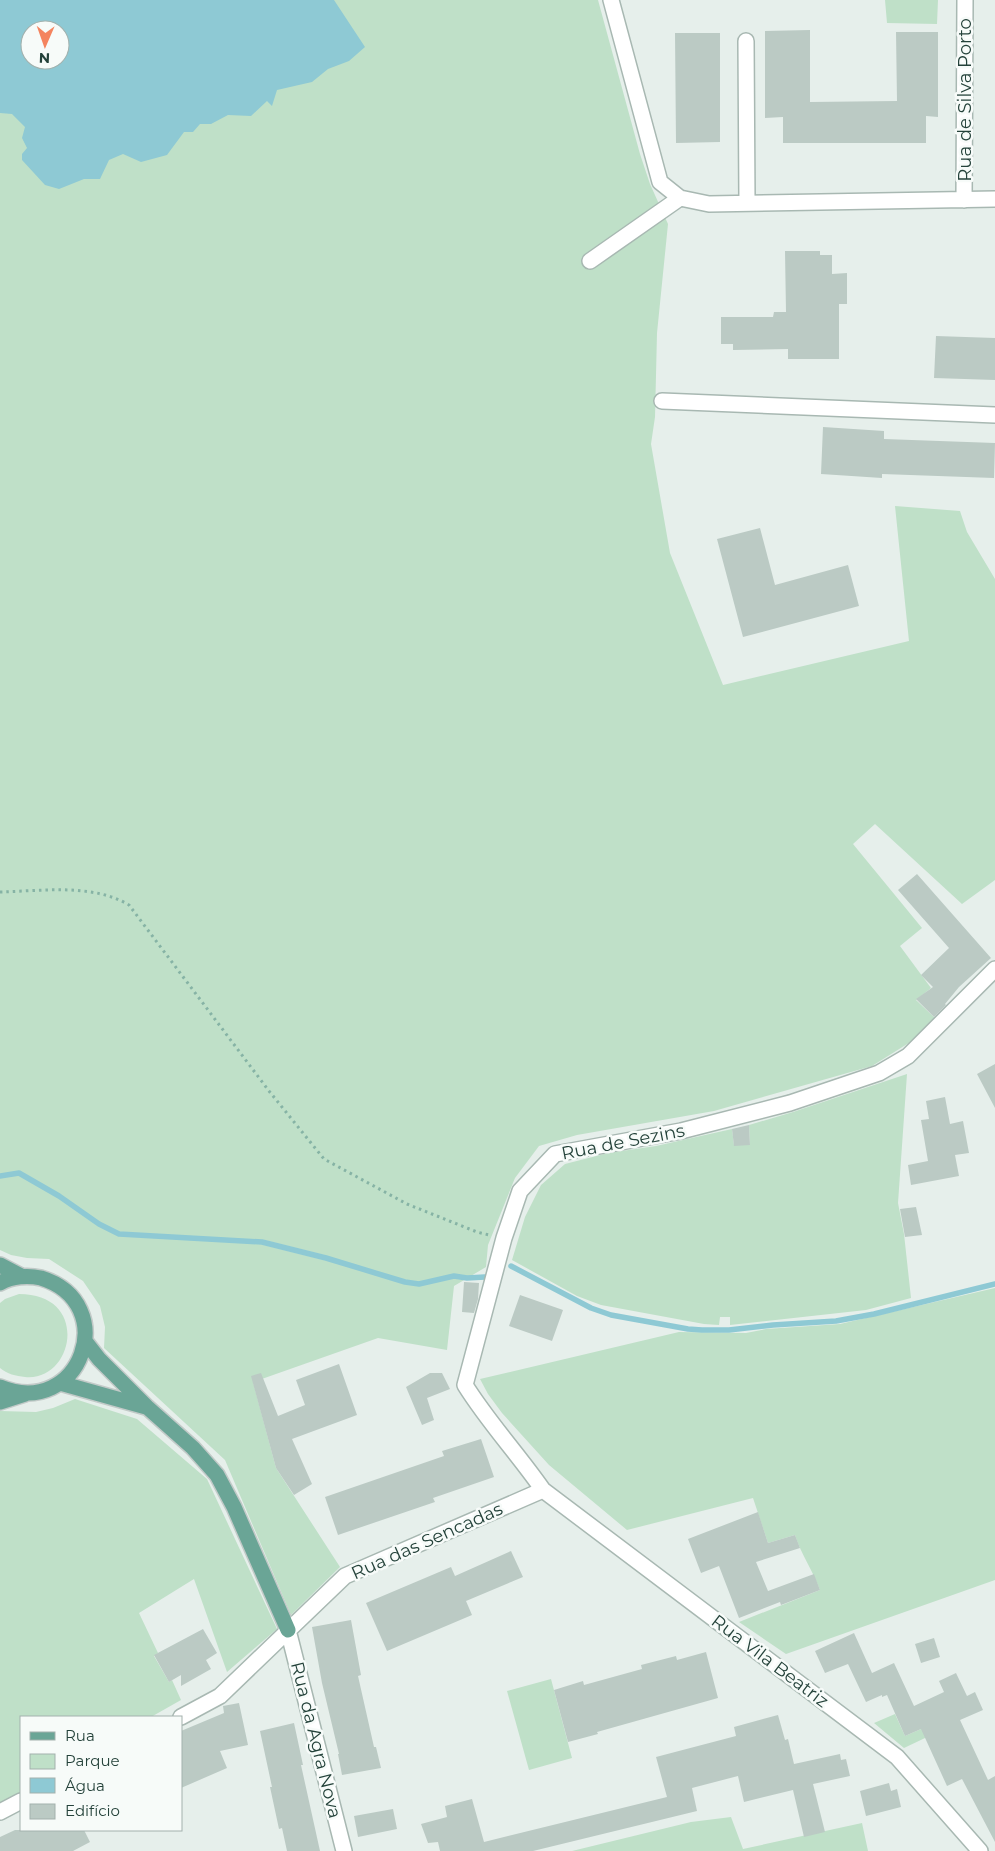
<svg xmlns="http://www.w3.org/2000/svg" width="995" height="1851" font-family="Montserrat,sans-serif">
  <rect width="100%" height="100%" fill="#e6efeb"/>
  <path fill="#bfe0c8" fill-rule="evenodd" d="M 0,0 L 598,0 L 640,154 L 650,184 L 668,224 L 657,333 L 655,417 L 651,444 L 670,553 L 723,685 L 909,641 L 895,506 L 960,511 L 967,532 L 995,579 L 995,880 L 962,904 L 875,824 L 853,844 L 922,928 L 900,946 L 931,988 L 916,1000 L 936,1019 L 912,1041 L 872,1066 L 714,1111 L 577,1135 L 539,1146 L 515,1178 L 488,1245 L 486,1267 L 454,1286 L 447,1350 L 378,1338 L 253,1382 L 276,1468 L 340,1567 L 291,1615 L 225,1460 L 104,1348 L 105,1327 L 100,1306 L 83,1281 L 49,1259 L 27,1258 L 11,1255 L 0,1250 ZM 30,30 L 60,30 L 60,60 L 30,60 Z
    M 885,0 L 938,0 L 937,24 L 887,23 Z
    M 907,1074 L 898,1203 L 904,1234 L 911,1298 L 866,1310 L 730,1325 L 730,1317 L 720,1317 L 719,1325 L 704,1324 L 601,1305 L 577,1296 L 512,1260 L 525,1217 L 541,1185 L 565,1164 L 608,1153 L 656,1146 L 732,1129 L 734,1145 L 750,1145 L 749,1125 L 793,1112 Z
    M 995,1288 L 995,1580 L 786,1654 L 739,1622 L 820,1590 C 813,1571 801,1554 795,1535 L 768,1543 L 753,1498 L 627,1530 L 549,1465 L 502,1413 L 488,1394 L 480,1379 L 679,1332 L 746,1333 L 766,1329 L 840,1324 Z
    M 19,1294 C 91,1294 74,1382 25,1377 C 16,1376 7,1374 0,1368 L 0,1303 L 5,1299 Z
    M 75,1399 L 137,1419 L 207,1479 L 277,1629 L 227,1672 L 194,1579 L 139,1613 L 158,1653 L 154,1656 L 169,1682 L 172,1680 L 181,1700 L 151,1717 L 21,1717 L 21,1792 L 0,1804 L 0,1411 L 36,1412 L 53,1408 Z
    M 551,1679 L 572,1758 L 529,1770 L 507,1691 Z
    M 895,1714 L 905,1736 L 921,1729 L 944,1729 L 904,1748 L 874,1723 Z
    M 731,1817 L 743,1849 L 862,1823 L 868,1851 L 572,1851 L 691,1822 Z"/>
  <path fill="#8ec9d4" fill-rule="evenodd" d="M 0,0 L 334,0 L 365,47 L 349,61 L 328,69 L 312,82 L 277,90 L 272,106 L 267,101 L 251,116 L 228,115 L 211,124 L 200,124 L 193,132 L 184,132 L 167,155 L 141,162 L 123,154 L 109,160 L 100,179 L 84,179 L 59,189 L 45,185 L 22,160 L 22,154 L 27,148 L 22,138 L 25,127 L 12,114 L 0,113 ZM 30,30 L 60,30 L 60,60 L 30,60 Z"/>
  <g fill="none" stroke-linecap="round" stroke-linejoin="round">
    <path stroke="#8ec9d4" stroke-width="5.5" d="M 0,1176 L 19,1173 L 59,1196 L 99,1224 L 119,1234 L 262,1242 L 326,1258 L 405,1282 L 419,1284 L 454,1276 L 467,1278 L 485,1277
      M 511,1266 L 591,1308 L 611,1315 L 688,1329 L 702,1330 L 729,1330 L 773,1325 L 836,1321 L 874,1314 L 995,1284"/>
  </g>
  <path fill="#bbcac4" d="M 810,30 L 810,102 L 897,101 L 896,32 L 938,32 L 938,117 L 926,116 L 926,143 L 783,143 L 783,117 L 765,118 L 765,31 Z
    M 675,33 L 720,33 L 720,142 L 676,143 Z
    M 785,251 L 820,251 L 820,255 L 832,255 L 832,274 L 847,273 L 847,304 L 839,304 L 839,359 L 788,359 L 788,349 L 733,350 L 733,344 L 721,344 L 721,317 L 773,317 L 774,312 L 786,312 Z
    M 936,336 L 995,338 L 995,380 L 934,378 Z
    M 823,427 L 884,431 L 884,439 L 995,443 L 994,478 L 882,474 L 882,478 L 821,474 Z
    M 760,528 L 775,585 L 848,565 L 859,606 L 743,637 L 717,539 Z
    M 917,874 L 991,958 L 959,987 L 945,1004 L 946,1005 L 934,1017 L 916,999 L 933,987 L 921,975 L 949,948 L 898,890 Z
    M 995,1064 L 995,1108 L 977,1074 Z
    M 945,1097 L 950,1124 L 963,1121 L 969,1153 L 955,1155 L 959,1176 L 911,1185 L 908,1165 L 928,1161 L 921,1120 L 929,1119 L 926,1101 Z
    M 749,1125 L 750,1145 L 734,1146 L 732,1129 Z
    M 916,1207 L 922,1235 L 905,1237 L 900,1209 Z
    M 464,1282 L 479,1283 L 478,1299 L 474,1313 L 462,1312 Z
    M 520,1295 L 563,1310 L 552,1341 L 509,1326 Z
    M 339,1364 L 357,1415 L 292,1439 L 312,1484 L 294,1495 L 276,1468 L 251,1376 L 261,1373 L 278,1416 L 305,1405 L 296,1380 Z
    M 430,1373 L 442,1373 L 450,1389 L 427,1398 L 434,1420 L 422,1425 L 406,1387 Z
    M 481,1439 L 494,1477 L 433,1498 L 435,1502 L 338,1535 L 325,1497 L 444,1456 L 442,1451 Z
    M 758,1512 L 768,1543 L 795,1535 L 800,1548 L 756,1562 L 768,1591 L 814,1574 L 820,1590 L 781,1605 L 780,1602 L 739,1618 L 719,1566 L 701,1573 L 688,1539 Z
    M 511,1551 L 523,1577 L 466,1601 L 472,1615 L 387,1651 L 366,1603 L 451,1567 L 455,1576 Z
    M 351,1620 L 361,1675 L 358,1676 L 374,1747 L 376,1747 L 381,1768 L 342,1775 L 338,1754 L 339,1754 L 322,1683 L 312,1627 Z
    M 203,1629 L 217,1653 L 206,1660 L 211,1669 L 181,1686 L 181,1675 L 169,1682 L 154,1655 Z
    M 854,1633 L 872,1673 L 894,1663 L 914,1706 L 944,1692 L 939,1681 L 956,1673 L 967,1696 L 975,1692 L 983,1710 L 960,1720 L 988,1780 L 995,1776 L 995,1842 L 962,1779 L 947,1786 L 921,1729 L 905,1736 L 887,1695 L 882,1697 L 882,1695 L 866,1702 L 848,1664 L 825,1673 L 815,1651 Z
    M 934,1638 L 940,1657 L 921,1663 L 915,1644 Z
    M 706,1652 L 718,1698 L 597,1732 L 598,1734 L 568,1742 L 554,1690 L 583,1681 L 584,1685 L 642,1669 L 641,1665 L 676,1656 L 677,1660 Z
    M 239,1703 L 248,1745 L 220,1751 L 227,1768 L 181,1788 L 181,1731 L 224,1713 L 223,1706 Z
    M 778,1715 L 785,1740 L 788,1739 L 794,1764 L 840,1754 L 841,1760 L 846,1759 L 850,1776 L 813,1784 L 825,1832 L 804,1837 L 793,1790 L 744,1802 L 738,1776 L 692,1788 L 697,1811 L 533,1851 L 440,1851 L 438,1842 L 428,1843 L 421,1824 L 447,1817 L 445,1806 L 472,1799 L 484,1842 L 667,1797 L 656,1757 L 736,1736 L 734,1727 Z
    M 294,1723 L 303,1765 L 301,1765 L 320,1851 L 287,1851 L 282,1828 L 279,1829 L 270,1787 L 272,1787 L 260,1731 Z
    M 889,1783 L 891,1791 L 897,1789 L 901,1807 L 866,1816 L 860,1791 Z
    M 393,1809 L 397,1829 L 358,1837 L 354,1816 Z
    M 15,1830 L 84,1830 L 90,1842 L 73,1851 L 0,1851 L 0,1837 Z"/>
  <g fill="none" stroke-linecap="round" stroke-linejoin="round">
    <defs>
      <path id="minor" d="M 611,0 L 660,182 L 680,198 L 709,204 L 995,199
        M 746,41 L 747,203
        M 964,200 L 965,0
        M 590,261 L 680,198
        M 662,401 L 995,415
        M 288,1630 L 344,1851
        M 181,1717 L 220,1696 L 345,1576 L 543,1490
        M 0,1812 L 21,1801
        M 980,1851 L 897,1757 L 543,1490 C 518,1454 488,1422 465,1385 L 504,1238 L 520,1191 L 555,1154 L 681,1131 L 790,1103 L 879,1073 L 908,1056 L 995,969"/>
      <path id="primary" d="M 0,1265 L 21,1276
        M 0,1283 C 12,1276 28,1275 41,1278 C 122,1303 81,1420 0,1387
        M 85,1341 L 99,1359 L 147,1407 L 193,1448 L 217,1475 L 234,1507 L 288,1630
        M 60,1383 L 146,1407
        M 0,1402 L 25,1394"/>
    </defs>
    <use href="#minor" stroke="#a8b8b2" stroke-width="18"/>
    <use href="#primary" stroke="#c2cac8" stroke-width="18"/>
    <path stroke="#86b3a5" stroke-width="3" stroke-dasharray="2.5 4" stroke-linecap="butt" d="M 0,892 C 42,891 92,883 129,905 L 269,1091 L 324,1159 L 407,1204 L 477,1232 L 489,1235"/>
    <use href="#minor" stroke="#fff" stroke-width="15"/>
    <use href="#primary" stroke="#6aa596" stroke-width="15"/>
  </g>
  <g text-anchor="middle" stroke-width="5" stroke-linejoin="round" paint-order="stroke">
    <g font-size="18" fill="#24423a" stroke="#f7fbf9">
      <text transform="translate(965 100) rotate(-90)" y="6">Rua de Silva Porto</text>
      <text transform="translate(623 1142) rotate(-11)" y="6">Rua de Sezins</text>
      <text transform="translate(427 1541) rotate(-24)" y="6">Rua das Sencadas</text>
      <text transform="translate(770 1661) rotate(37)" y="6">Rua Vila Beatriz</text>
      <text transform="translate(316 1740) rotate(76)" y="6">Rua da Agra Nova</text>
    </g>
  </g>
  <rect x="20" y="1716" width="162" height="115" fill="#f7fbf9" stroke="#a3b1ad"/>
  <rect x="30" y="1732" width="25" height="8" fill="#6aa596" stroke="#a3b1ad"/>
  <text x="65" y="1741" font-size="15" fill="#24423a">Rua</text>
  <rect x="30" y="1754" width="25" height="15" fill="#bfe0c8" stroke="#a3b1ad"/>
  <text x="65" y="1766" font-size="15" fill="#24423a">Parque</text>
  <rect x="30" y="1778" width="25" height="15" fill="#8ec9d4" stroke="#a3b1ad"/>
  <text x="65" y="1791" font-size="15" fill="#24423a">Água</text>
  <rect x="30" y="1804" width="25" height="15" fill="#bbcac4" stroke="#a3b1ad"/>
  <text x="65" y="1816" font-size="15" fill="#24423a">Edifício</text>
  <g transform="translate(45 45) rotate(182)"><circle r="24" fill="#f7fbf9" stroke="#a3b1ad"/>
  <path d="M0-4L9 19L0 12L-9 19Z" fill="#f4845f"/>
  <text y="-8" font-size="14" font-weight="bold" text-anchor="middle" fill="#24423a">N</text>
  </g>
</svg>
